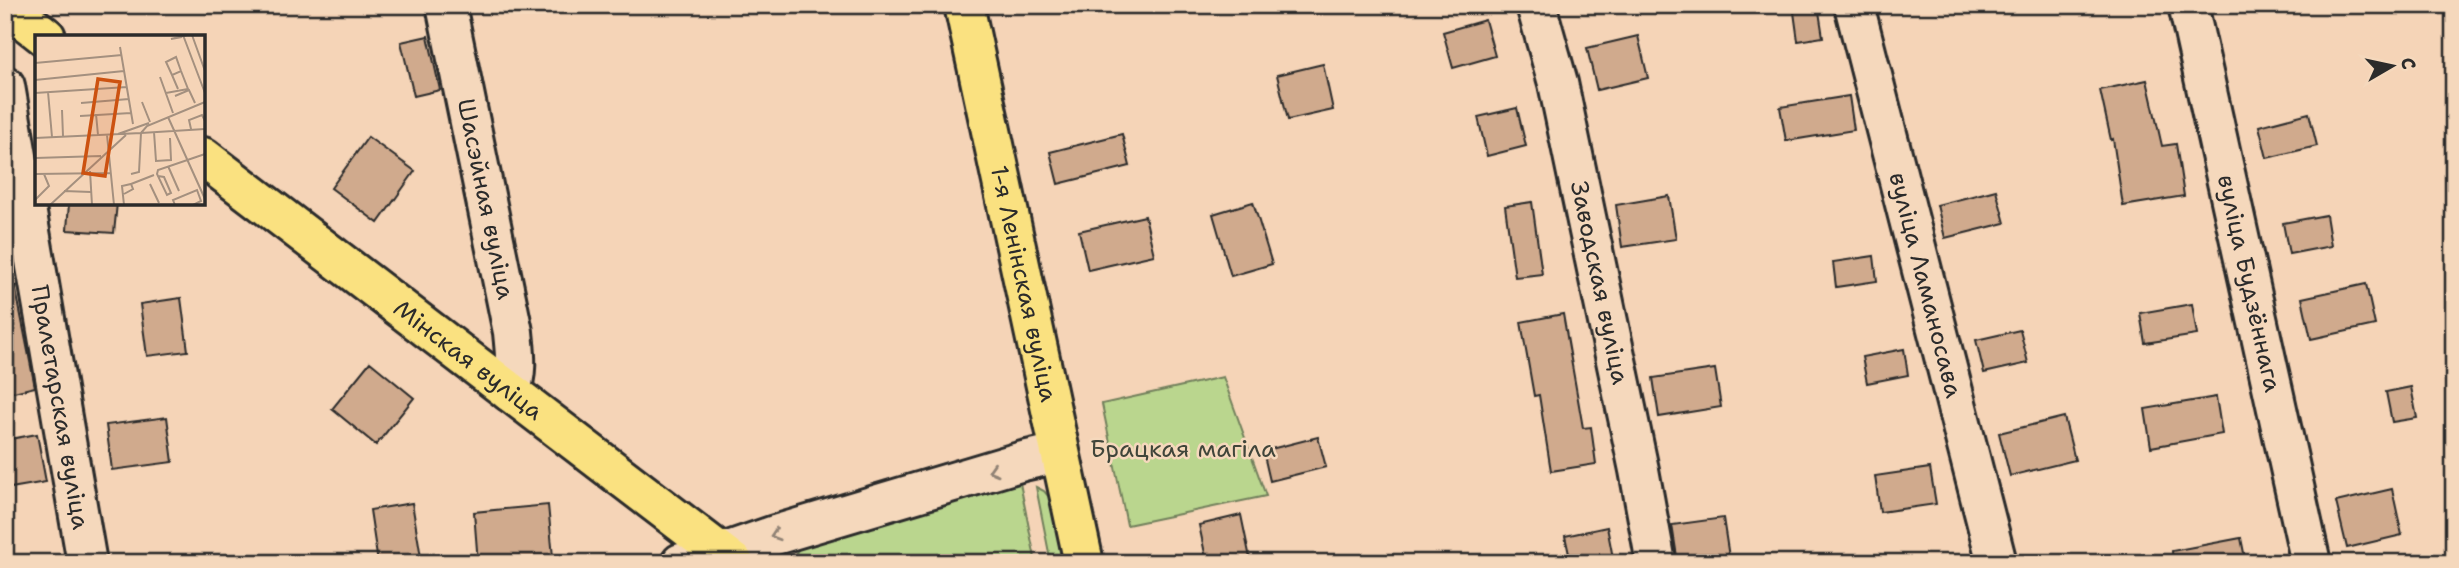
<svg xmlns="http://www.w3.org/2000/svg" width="2459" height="568" font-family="'Shantell Sans',sans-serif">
  <rect width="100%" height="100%" fill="#f5d4b7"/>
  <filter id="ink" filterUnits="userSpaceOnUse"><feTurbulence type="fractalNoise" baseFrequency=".0143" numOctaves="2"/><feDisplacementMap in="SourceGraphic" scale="14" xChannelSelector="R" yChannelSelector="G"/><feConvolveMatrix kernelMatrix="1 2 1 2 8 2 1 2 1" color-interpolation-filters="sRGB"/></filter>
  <g filter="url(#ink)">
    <path fill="#bad68e" stroke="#72805c" stroke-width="2" d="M 1223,377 L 1266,496 L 1127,525 L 1102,404 Z
      M 1020,483 L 1036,563 L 788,563 L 799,549 L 816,542 Z
      M 1036,487 L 1044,491 L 1049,497 L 1063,563 L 1051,563 Z"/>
    <path fill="#d0aa8d" stroke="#2b2b2b" stroke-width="2" d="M 1793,5 L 1818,5 L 1823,37 L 1798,41 Z
      M 1485,20 L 1495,56 L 1453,68 L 1443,32 Z
      M 428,36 L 440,90 L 414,96 L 401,42 Z
      M 1638,36 L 1648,78 L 1597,90 L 1587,48 Z
      M 1323,64 L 1333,110 L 1288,120 L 1277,75 Z
      M 2147,80 L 2162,146 L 2176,144 L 2184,196 L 2123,206 L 2113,139 L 2111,140 L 2100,90 Z
      M 1849,96 L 1854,130 L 1786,141 L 1780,107 Z
      M 1517,108 L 1526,146 L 1487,156 L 1478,117 Z
      M 2309,113 L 2317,146 L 2267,158 L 2259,126 Z
      M 1122,134 L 1130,166 L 1058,184 L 1050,152 Z
      M 368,137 L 415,171 L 378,223 L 331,188 Z
      M 1996,190 L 2005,223 L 1945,238 L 1937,205 Z
      M 1669,196 L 1676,239 L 1622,247 L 1616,205 Z
      M 1253,202 L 1272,264 L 1231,276 L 1213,214 Z
      M 1532,202 L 1542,274 L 1515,277 L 1505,206 Z
      M 69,203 L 117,203 L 114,233 L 67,230 Z
      M 2326,215 L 2331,246 L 2289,254 L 2283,223 Z
      M 1145,216 L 1154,255 L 1088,270 L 1079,231 Z
      M 1874,256 L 1877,281 L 1836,287 L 1833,262 Z
      M 2366,284 L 2375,325 L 2311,339 L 2302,298 Z
      M 15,285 L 35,387 L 5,394 L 5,286 Z
      M 181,298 L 188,351 L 147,356 L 140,304 Z
      M 2192,304 L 2197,335 L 2145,343 L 2140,313 Z
      M 1563,314 L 1583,428 L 1591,427 L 1596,464 L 1551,471 L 1539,395 L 1534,396 L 1521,322 Z
      M 2020,330 L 2028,363 L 1984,373 L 1976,340 Z
      M 1904,349 L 1908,375 L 1867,383 L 1862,357 Z
      M 370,362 L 414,398 L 376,445 L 332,409 Z
      M 1715,369 L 1721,407 L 1659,417 L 1653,378 Z
      M 2411,387 L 2417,418 L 2392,422 L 2386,392 Z
      M 2216,397 L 2222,434 L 2151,447 L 2145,409 Z
      M 167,417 L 173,462 L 112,470 L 106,425 Z
      M 2064,417 L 2075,460 L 2010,476 L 1999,433 Z
      M 37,434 L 46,482 L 5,489 L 5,440 Z
      M 1318,437 L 1326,467 L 1270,481 L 1263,451 Z
      M 1930,468 L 1936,504 L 1880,512 L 1875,476 Z
      M 2392,489 L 2402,535 L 2347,548 L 2336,502 Z
      M 412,503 L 422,563 L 378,563 L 370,510 Z
      M 548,505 L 553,557 L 478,563 L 474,512 Z
      M 1241,515 L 1251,563 L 1207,563 L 1199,525 Z
      M 1723,518 L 1729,557 L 1678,563 L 1672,525 Z
      M 1607,527 L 1614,563 L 1571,563 L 1565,536 Z
      M 2241,538 L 2246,563 L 2173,563 L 2172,551 Z"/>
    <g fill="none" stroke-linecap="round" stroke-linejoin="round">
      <defs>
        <g id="minor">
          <path id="s1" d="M 446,5 L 513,332 C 515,354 518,372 510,392"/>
          <path id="s2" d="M 1536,5 L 1558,83 L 1639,470 L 1656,563"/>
          <path id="s3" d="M 1854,5 L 1997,563"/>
          <path id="s4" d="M 2188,5 L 2311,563"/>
          <path id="s5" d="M 5,86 L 87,563"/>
          <path d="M 681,563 L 723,553 L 775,535 L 1023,461 L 1059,453"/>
        </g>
        <g id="major">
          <path d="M 5,5 L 46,37"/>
          <path id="s6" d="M 964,5 L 1084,563"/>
          <path id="s7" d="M 203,157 L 734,563"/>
        </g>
      </defs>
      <use href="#minor" stroke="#2b2b2b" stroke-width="44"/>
      <use href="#major" stroke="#2b2b2b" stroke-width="44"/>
      <use href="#minor" stroke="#f5d8bc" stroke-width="38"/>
      <use href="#major" stroke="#fae180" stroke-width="38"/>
    </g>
    <defs><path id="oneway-chevron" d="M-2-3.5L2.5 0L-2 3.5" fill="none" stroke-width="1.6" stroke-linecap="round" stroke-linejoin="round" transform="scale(1.75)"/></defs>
    <g stroke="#908274">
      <use href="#oneway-chevron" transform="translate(993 470) rotate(163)"/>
      <use href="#oneway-chevron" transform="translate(775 535) rotate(162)"/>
    </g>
  </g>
  <g text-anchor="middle" stroke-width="5" stroke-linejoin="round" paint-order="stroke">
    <g font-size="24" fill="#2b2b2b" stroke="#f5d8bc">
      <text dy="8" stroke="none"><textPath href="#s1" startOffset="198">Шасэйная вуліца</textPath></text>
      <text dy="8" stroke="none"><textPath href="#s2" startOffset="285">Заводская вуліца</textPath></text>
      <text dy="8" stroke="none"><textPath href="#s6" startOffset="285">1-я Ленінская вуліца</textPath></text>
      <text dy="8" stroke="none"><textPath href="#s3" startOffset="289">вуліца Ламаносава</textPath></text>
      <text dy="8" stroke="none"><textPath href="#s4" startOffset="285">вуліца Будзённага</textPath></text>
      <text dy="8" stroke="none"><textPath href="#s7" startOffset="334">Мінская вуліца</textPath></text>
      <text dy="8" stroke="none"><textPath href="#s5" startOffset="326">Пралетарская вуліца</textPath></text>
    </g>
    <g font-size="24" fill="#40453a" stroke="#f5d8bc">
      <text x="1183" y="457">Брацкая магіла</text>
    </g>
  </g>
  <g transform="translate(35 35)">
    <rect width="170" height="170" fill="#f5d4b7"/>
    <path fill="none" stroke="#a4907f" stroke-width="2" d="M 148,0 L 170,58M 157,0 L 170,36M 147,2 L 136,4 L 152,0M 85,12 L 98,89M 0,28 L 87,20M 137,40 L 131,27 L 141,22 L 146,36M 125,42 L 138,78M 0,45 L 89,36M 13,57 L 17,102M 0,58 L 92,52M 131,58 L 153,54 L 146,36 L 137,40 L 143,54M 140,61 L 154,55 L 160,68M 107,67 L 115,87M 46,68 L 94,64M 27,75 L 28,101M 61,79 L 63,100M 45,81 L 96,78M 133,82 L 170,164M 156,94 L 154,85 L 167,80 L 170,86M 119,97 L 121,126 L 136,125 L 135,103M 106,98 L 170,94M 83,99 L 114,88M 72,100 L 79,170M 0,103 L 106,98 L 112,91 L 170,67M 0,123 L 66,121M 133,131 L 144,156M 55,136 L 57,170M 0,139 L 76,138M 96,139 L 104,137 L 106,98M 123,141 L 129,142 L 136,158 L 132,160 L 122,139 L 123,135 L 170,119M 96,149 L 119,140M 115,149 L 124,168M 29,156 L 56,157M 89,159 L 98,154 L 96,149 L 87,151 L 89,170M 0,165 L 14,151 L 9,139M 15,170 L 91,100M 140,170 L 138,165 L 162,155 L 166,166 L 158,170"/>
    <path fill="#cc5211" fill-opacity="0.15" stroke="#cc5211" stroke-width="3.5" d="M 63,44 L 85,47 L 70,141 L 48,138 Z"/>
    <rect width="170" height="170" fill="none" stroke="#2b2b2b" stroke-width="3.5"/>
  </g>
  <rect width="2459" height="568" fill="none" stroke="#f5d8bc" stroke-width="28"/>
  <rect x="14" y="14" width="2431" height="540" fill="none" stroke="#2b2b2b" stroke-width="2.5" filter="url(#ink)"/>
  <g transform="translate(2392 66) rotate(81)" stroke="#f5d8bc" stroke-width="5" paint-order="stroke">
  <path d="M0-5L12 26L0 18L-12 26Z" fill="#2b2b2b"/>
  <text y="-10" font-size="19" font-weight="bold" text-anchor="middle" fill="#2b2b2b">С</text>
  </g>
</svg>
